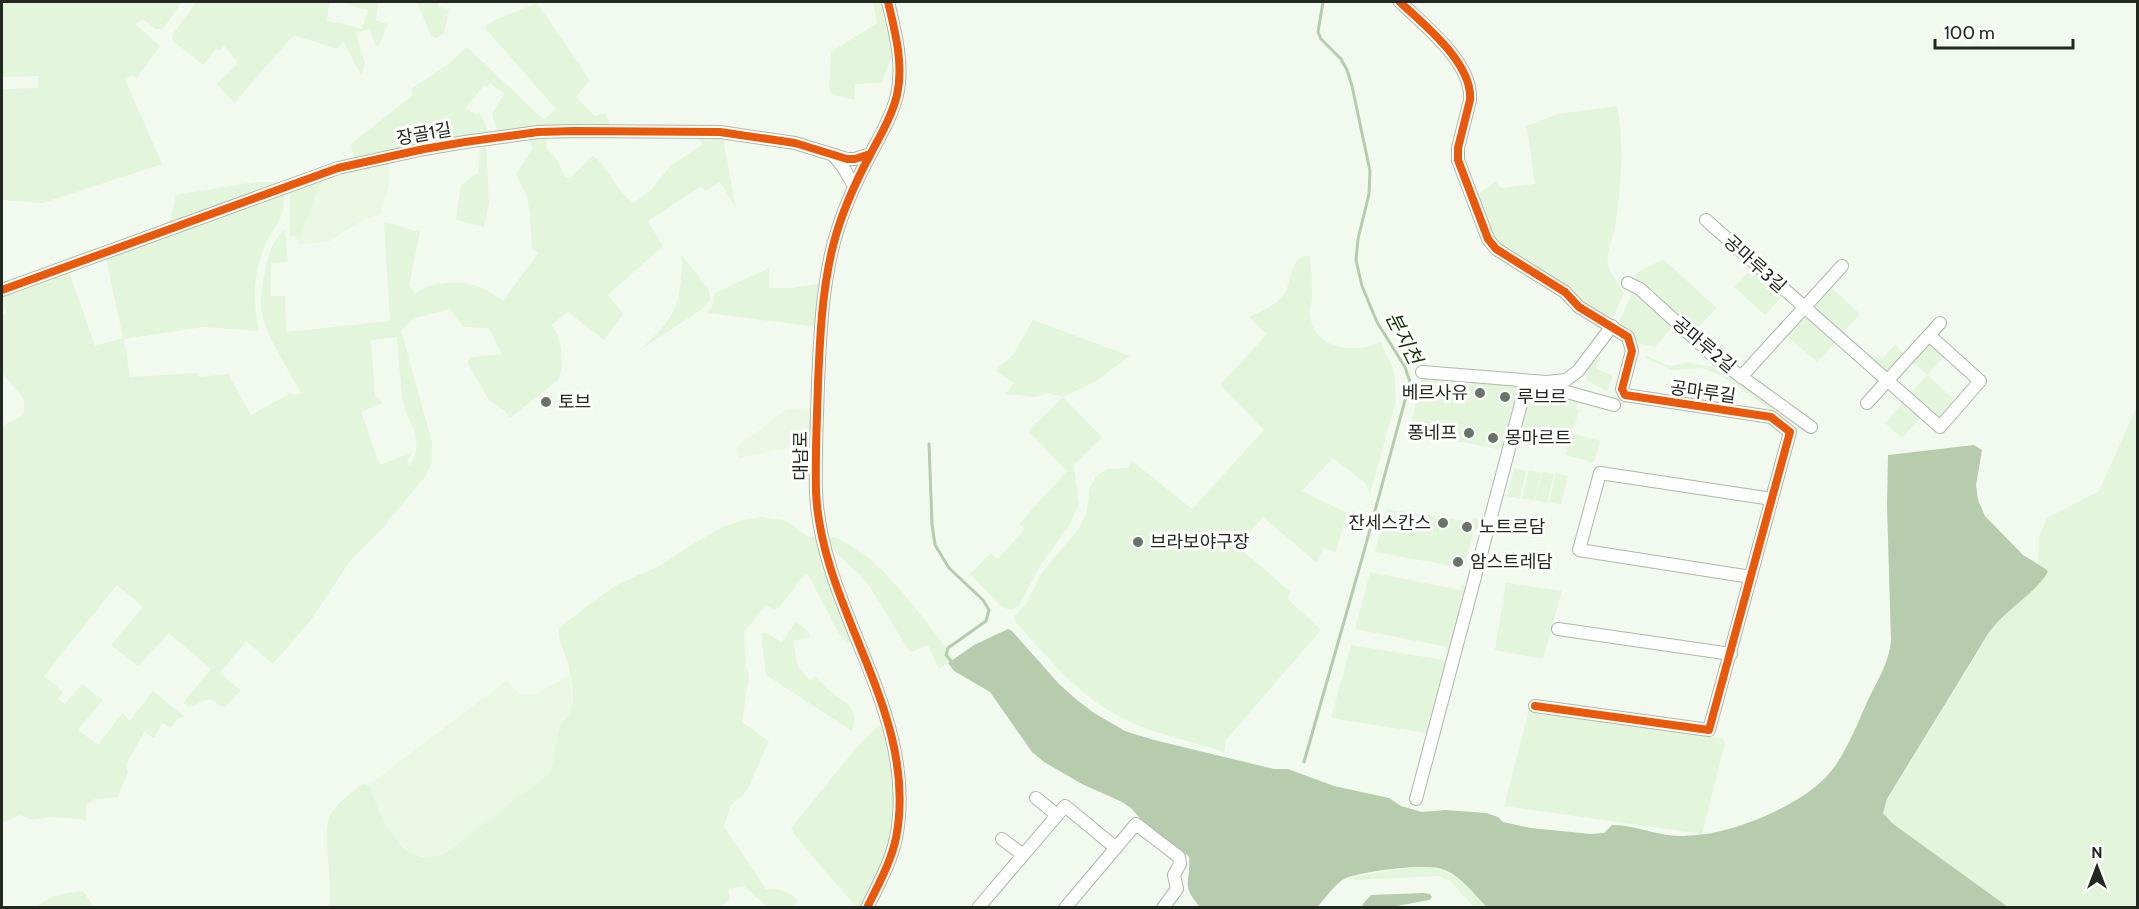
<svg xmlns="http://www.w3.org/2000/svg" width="2139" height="909" font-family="Cabin,'Noto Sans KR',sans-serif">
  <rect width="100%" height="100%" fill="#f2faef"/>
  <path fill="#e9f7e3" d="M 389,162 L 390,181 L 381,214 L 363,220 L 328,242 L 298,244 L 295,237 L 301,234 L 318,187 L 323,180 Z
    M 814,408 L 813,442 L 739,458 L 736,448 L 787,409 Z
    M 570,675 L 572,708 L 570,713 L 562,720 L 558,730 L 552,767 L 549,774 L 447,852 L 431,858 L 412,854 L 393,836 L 375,805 L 369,785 L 507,680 L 519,694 L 533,695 Z"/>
  <path fill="#e3f5db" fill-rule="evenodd" d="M 2,2 L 182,2 L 163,29 L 155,29 L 143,19 L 135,24 L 160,46 L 136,79 L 133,75 L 125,79 L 162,164 L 43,203 L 2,200 L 2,89 L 38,88 L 38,76 L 2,77 Z
    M 196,2 L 329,2 L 327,21 L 336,23 L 337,22 L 362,29 L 368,10 L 339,2 L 378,2 L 376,21 L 388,24 L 379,45 L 376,46 L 370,29 L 356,33 L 365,64 L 361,75 L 343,41 L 337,49 L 294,35 L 234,103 L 217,84 L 237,64 L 237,61 L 224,46 L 219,50 L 217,48 L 203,65 L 172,40 L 173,34 Z
    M 417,2 L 439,2 L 439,7 L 449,9 L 444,33 L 437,38 L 431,36 Z
    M 873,2 L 881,2 L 891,51 L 891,60 L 881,83 L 855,84 L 855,100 L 832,95 L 829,89 L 831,52 L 877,23 Z
    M 537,3 L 590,80 L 576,97 L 595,116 L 605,113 L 611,126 L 546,126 L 497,131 L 492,114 L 504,94 L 490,83 L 487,87 L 484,85 L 466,108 L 476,115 L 478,113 L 483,118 L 488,132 L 354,158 L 351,144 L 413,95 L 411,89 L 446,66 L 467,47 L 544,120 L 556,109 L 485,28 L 493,21 Z
    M 1617,106 C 1625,145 1621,188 1615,227 C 1613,239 1606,253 1608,264 C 1610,274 1619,284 1624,293 L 1612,320 L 1609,320 L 1581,304 L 1498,243 L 1492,237 L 1476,195 L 1496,182 L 1501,188 L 1535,184 L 1527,128 L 1524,127 L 1558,114 Z
    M 546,137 L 547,150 C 558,157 560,167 566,178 L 570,178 L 586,163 L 592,155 C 610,167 615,192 634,203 L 652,189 L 670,166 L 703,144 L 697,137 L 723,138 L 736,208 L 720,182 L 705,191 L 702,186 L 648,221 L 663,246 L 608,295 L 623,314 L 604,340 L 568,312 L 551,325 L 557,333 L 561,349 L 562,366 L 558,380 L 510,418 L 505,411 L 489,400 L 467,362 L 471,357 L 502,354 L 489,328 L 463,327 L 450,309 L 415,318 L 401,330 L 432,442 L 431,465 L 425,477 L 381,530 L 350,561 L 311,620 L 273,664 L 246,641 L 220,673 L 241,691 L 225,707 C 218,706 217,702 210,700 C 204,698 196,705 190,708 L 183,703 L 211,669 L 169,633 L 138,666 L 111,645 L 143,607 L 117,585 L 44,676 L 63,692 L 58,699 L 65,704 L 82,684 L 103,700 L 78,730 L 98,745 L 122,713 L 130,720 L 153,691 L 185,717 L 177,719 L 171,728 L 162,723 L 154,738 L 144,732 L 126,765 L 128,772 L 118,797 L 95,799 L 86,805 L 86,821 L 79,819 L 51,817 L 34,820 L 20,815 L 2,823 L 2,426 L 23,415 C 30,393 9,388 2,370 C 0,362 2,328 2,317 L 6,313 L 2,297 L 69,271 L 95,346 L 123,338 L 106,258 L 284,193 C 285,223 274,223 264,248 C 253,273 253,305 259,331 L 204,327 L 124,339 L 130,377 L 197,373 L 199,377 L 228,374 L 251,415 L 291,393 L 295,395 L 301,393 C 289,370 263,332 261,308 C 260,296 263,283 265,271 C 267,256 273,241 284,229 L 285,231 L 288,262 L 271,263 L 271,296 L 285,296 L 286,332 L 390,321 L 384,222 L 420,232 L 409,286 L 415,293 C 422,290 430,285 437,284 C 461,279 486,286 503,301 L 538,253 L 532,249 L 530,214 L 527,197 L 516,174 L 532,149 L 530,138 ZM 397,337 C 398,356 400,375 402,394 C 404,425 428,431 410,466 L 407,462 L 412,452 L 380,465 L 361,412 L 382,403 L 380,399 L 375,396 L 371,340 Z
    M 486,143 L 489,203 L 484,227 L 456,220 L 461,185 L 478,173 L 480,144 Z
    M 323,180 L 318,188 L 301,235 L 290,237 L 290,191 Z
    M 255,182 L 280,182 L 170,222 L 176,195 Z
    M 681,254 L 709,290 L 710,300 L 704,308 L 641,349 C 666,325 679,314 681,277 C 682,269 683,262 681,254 Z
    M 1302,256 L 1310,256 C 1311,270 1312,285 1312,299 C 1311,304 1310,309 1310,313 C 1311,349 1355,355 1380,342 L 1394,370 L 1396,401 L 1370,494 L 1365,483 L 1333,458 L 1302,491 L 1347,513 L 1336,552 L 1323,548 L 1317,563 L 1263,517 L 1238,547 L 1291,592 L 1287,598 L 1321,630 L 1226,740 L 1224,752 C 1192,741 1158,735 1128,721 C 1082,701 1048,657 1015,622 L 1014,616 L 1026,604 L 1042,572 L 1078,530 L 1087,511 L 1090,487 L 1096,476 L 1107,469 L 1128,468 L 1131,460 L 1192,509 L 1264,430 L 1220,385 L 1267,334 L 1249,317 C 1259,312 1272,307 1280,299 C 1292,288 1288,266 1302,256 Z
    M 1663,259 L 1717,308 L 1693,333 L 1635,279 L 1636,273 Z
    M 1753,267 L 1784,294 L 1765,315 L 1734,287 Z
    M 769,268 L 769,288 L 792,288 L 822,283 L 817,327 L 707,313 L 712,307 L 715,293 Z
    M 1830,286 L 1860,314 L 1841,335 L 1814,311 L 1813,304 Z
    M 1639,293 L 1673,326 L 1655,347 L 1639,343 L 1627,328 L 1619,323 L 1631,295 Z
    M 1808,316 L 1837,341 L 1817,362 L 1786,335 L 1802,317 Z
    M 1033,320 L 1130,356 L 1096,381 L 1063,397 L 1102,437 L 1074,465 L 1079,504 L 1070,524 L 1040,566 L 1019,606 L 1011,610 L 1002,607 L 970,574 L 991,553 L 998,559 L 1025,529 L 1019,524 L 1067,471 L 1028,431 L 1063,397 L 1049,393 L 1035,397 L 1005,394 L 1014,383 L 995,370 L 1013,355 Z
    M 1932,343 L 1946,354 L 1927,375 L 1958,403 L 1942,420 L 1935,419 L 1908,396 L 1927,375 L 1911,361 L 1926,344 Z
    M 1895,345 L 1905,355 L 1890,373 L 1885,373 L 1872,362 L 1878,355 L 1882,359 Z
    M 1600,356 L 1601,357 L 1596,368 L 1613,376 L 1607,391 L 1586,380 L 1589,367 Z
    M 1647,356 L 1670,366 L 1688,363 L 1723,368 L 1816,435 L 1802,431 L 1776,410 L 1770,409 L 1720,375 L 1702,368 L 1673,370 L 1645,358 Z
    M 1425,377 L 1473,385 L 1475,380 L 1518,384 L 1520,388 L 1503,447 L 1497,449 L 1456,441 L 1457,437 L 1432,431 L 1430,436 L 1428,432 L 1412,428 L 1411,424 L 1421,380 Z
    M 1531,387 L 1579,399 L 1576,409 L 1579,410 L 1572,433 L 1600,441 L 1594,463 L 1566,455 L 1567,449 L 1521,436 L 1517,449 L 1513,448 Z
    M 1904,402 L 1921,417 L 1902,438 L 1885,423 Z
    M 2137,406 L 2137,907 L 2008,907 L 1892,823 L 1883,813 L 1883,807 L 1995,624 L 2048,573 L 2046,569 L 2038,563 L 2039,537 L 2047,518 L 2099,491 Z
    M 1514,468 L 1526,471 L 1520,499 L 1507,496 Z
    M 1529,470 L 1541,473 L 1534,501 L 1522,498 Z
    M 1542,472 L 1554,474 L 1547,503 L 1535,500 Z
    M 1556,473 L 1568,476 L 1561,505 L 1549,502 Z
    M 1386,509 L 1473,522 L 1474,517 L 1483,521 L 1482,532 L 1474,530 L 1464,568 L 1375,552 Z
    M 761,517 L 784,520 L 807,536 L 817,538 L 855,645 L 846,642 L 839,634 L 808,574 L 804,575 L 779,608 L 773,609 L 766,605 L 744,632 L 746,667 L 749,675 L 742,722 L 769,741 L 748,788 L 743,795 L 730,806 L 724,827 L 766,889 C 780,890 790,889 798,902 L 793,907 L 767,907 L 744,886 L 728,889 L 730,899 L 721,907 L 329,907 C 334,881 320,832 331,814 C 338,802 351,793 362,784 L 369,785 C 377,810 399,864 433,857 C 438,856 442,854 447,852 L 549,774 C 556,760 554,744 559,729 C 561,719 569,717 571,710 C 575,697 571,680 569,668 C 567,653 557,644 559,628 C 576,615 593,601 611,589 C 625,579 642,575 657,567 C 691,547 720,521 761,517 Z
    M 833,537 C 880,553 924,620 954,658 L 939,669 L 928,645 L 912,652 L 909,651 L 870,587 L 858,573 L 830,547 L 829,540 Z
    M 1370,572 L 1460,590 L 1462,584 L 1466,588 L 1450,650 L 1446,653 L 1447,647 L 1355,629 Z
    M 1506,583 L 1562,591 L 1543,659 L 1495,650 Z
    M 796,622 L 809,632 L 810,637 L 793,641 L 798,667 L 810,680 L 815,676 C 820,681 824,686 829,690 C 844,703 860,706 852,731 L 766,675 L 761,634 L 764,632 L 782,642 Z
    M 1351,645 L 1444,660 L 1445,664 L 1426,733 L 1331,718 Z
    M 1529,710 L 1723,739 L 1725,743 L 1702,834 L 1504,806 Z
    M 878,726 L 884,726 C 893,767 902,811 887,853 C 881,872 870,890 862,907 L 856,907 L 796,837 L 791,828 L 857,747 Z
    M 1427,867 C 1455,871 1469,888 1487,907 L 1474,907 L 1449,880 L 1439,876 L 1355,880 L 1346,878 L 1399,869 Z
    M 83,891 L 94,907 L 36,907 C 50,895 64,893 83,891 Z"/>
  <path fill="#b6ccad" d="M 1974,445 L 1982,450 L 1976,485 L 1978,500 L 1985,516 L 2023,555 L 2046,569 L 2048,572 C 2034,595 2004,610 1988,634 L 1887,799 L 1883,813 L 1892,823 L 2008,907 L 1487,907 C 1474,894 1460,875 1442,869 C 1425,863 1363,871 1346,878 C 1334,884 1326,898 1317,907 L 1200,907 C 1180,884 1191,884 1189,857 L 1185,853 L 1146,825 L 1131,808 L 1122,802 L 1082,784 L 1044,762 L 1032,752 L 990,692 L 954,671 L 948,663 L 974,645 L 1008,629 L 1012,631 L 1059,684 L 1077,700 L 1094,713 L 1125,731 L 1154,740 L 1274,769 L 1288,769 L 1334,786 L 1389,798 L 1401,806 L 1422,812 L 1445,810 L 1486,813 L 1498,817 L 1503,822 L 1531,828 L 1591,834 L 1604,833 L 1612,825 C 1638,825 1657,837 1684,836 C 1696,835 1710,834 1721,831 C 1756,823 1810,799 1832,770 C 1847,751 1858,722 1868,700 C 1877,681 1889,663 1891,641 L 1887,505 L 1888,455 Z
    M 1424,893 L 1430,894 L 1432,897 L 1429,900 L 1391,907 L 1364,907 L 1362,905 L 1371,895 Z"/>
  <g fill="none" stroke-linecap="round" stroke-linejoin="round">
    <path stroke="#b6ccad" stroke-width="3" d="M 929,444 L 932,524 L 935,545 L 949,568 L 983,600 L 989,610 L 986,621 L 948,648 L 946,655 L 951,661
      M 1304,762 L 1363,555 L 1410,382 L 1405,367 L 1377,322 L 1362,286 L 1356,260 L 1358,239 L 1369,194 L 1370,171 L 1352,86 L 1347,70 L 1341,59 L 1321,39 L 1318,32 L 1323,2"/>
    <defs>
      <path id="minor" d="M 1400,2 C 1424,25 1473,63 1470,100 L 1458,148 L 1458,160 L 1488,239 L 1496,249 L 1565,292 L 1579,307 L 1628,337 L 1632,351 L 1622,389 L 1625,395 L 1771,417 L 1790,432 L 1709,730 L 1535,706
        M 833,155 L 843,167 L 854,186
        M 1706,220 L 1940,427 L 1980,381 L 1929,335
        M 1628,283 L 1640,289 L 1717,359 L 1811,427
        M 2,290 L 338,168 L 424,149 L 465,142 L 538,132 L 575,131 L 720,132 L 795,143 L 847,159 L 855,159 L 870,154
        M 1422,372 L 1546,382 L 1566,380 L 1578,371 L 1612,326
        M 1741,377 L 1842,266
        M 1867,403 L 1940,323
        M 1751,577 L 1579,550 L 1600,473 L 1772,499
        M 1558,629 L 1731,654
        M 1036,798 L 1057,815
        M 1416,799 L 1527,381 L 1614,405
        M 1002,839 L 1023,855
        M 867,908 C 878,885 891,862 896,838 C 920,715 821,611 816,492 C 815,455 817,419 818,383 C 820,336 822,288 834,242 C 842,212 855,183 870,155 C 880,136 892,116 897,95 C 904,65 895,31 888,2
        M 978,908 L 1065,806 L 1116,848
        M 1065,908 L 1136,824 L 1179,857 L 1180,864 L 1174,875 L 1177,889 L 1163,908"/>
    </defs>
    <use href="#minor" stroke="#b0b6ae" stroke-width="14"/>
    <use href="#minor" stroke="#fdfefd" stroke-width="12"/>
    <defs>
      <path id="cycleway" d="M 1400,2 C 1424,25 1473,63 1470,100 L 1458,148 L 1458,160 L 1488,239 L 1496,249 L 1565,292 L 1579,307 L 1628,337 L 1632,351 L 1622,389 L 1625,395 L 1771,417 L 1790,432 L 1709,730 L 1535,706
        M 2,290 L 338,168 L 424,149 L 465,142 L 538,132 L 575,131 L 720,132 L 795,143 L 847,159 L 855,159 L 870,154
        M 867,908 C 878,885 891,862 896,838 C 920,715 821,611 816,492 C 815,455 817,419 818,383 C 820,336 822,288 834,242 C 842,212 855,183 870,155 C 880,136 892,116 897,95 C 904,65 895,31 888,2"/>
    </defs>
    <use href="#cycleway" stroke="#fff" stroke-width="11"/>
    <use href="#cycleway" stroke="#e8590c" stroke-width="8"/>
  </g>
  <g fill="#6b7268" stroke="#fff" stroke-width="2">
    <circle cx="1480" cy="393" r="6"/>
    <circle cx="1505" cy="397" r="6"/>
    <circle cx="546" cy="402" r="6"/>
    <circle cx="1469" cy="433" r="6"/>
    <circle cx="1493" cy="438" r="6"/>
    <circle cx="1443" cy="523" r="6"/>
    <circle cx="1467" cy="527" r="6"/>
    <circle cx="1138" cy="542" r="6"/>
    <circle cx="1458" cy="562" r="6"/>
  </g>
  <g text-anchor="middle" stroke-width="6" stroke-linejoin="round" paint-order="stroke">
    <g font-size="18" fill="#232820" stroke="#fff">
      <text transform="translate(424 134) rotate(-10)" y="6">장골1길</text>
      <text transform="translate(1755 264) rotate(42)" y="6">공마루3길</text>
      <text transform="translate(1704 345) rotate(40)" y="6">공마루2길</text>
      <text transform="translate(1703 392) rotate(8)" y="6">공마루길</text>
      <text transform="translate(801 456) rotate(-90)" y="6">대남로</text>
    </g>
    <g font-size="18" fill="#232820" stroke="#fff" text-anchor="start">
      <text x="1468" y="399" text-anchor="end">베르사유</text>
      <text x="1517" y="403">루브르</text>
      <text x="558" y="408">토브</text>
      <text x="1457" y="439" text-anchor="end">퐁네프</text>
      <text x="1505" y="444">몽마르트</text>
      <text x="1431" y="529" text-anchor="end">잔세스칸스</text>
      <text x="1479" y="533">노트르담</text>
      <text x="1150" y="548">브라보야구장</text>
      <text x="1470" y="568">암스트레담</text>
    </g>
    <g font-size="20" font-style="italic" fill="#143600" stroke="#fff">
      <text transform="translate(1404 338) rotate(63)" y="7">분지천</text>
    </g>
  </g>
  <rect width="2139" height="909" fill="none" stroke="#232820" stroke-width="6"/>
  <g transform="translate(2097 867)" stroke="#ffffff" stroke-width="4.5" paint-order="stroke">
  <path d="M0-4.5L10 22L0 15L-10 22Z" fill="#232820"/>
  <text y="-9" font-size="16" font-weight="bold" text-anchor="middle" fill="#232820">N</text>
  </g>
  <path d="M1935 39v9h138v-9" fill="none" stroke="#232820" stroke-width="3"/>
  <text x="1944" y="39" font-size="18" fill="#232820" stroke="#ffffff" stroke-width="4.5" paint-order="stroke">100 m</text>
</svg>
